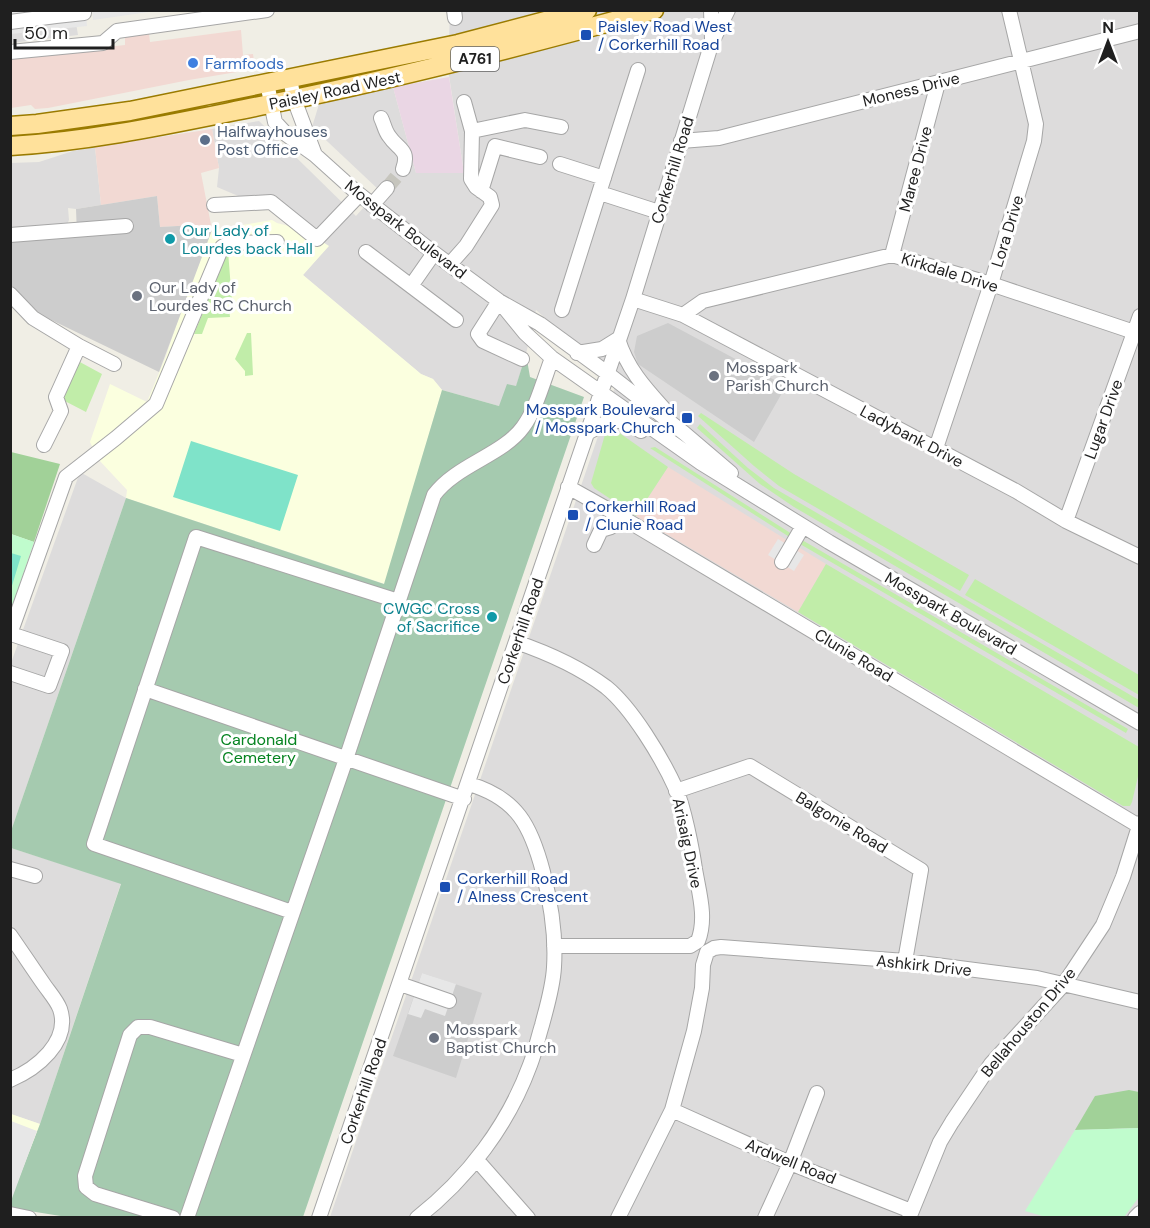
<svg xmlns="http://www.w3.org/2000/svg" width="1150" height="1228" font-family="'DM Sans',sans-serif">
  <rect width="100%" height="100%" fill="#f0eee5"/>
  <path fill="#dddcdc" d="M 10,11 L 74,11 L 78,35 L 11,43 Z
    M 450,11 L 1139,11 L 1139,1217 L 330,1217 L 617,381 L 536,310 L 526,354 L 516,387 L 499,406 L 442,390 L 433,379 L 421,374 L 303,275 L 328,246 L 271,210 L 217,187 L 219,168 L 212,129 L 259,121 L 356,216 L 379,190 L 312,127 L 320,101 L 393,87 L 416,173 L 464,173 L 448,69 Z
    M 95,147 L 101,205 L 76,209 L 68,208 L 69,220 L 66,227 L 16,229 L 11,226 L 10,163 L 39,162 L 73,151 Z
    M 80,472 L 126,498 L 11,831 L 11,663 Z
    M 11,848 L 121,883 L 40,1124 L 11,1114 Z"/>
  <path fill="#f2d9d3" d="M 241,30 L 243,55 L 253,54 L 255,69 L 189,80 L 48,108 L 35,109 L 31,105 L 11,108 L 10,58 L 125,45 L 125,37 L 149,34 L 150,42 Z
    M 212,129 L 219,168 L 201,173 L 212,230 L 195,225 L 160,227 L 157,196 L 101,205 L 95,147 Z
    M 668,467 L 826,564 L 798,612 L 636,516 Z"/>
  <path fill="#ead6e4" d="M 449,77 L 464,173 L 416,173 L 393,87 Z"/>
  <path fill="#fbffdf" d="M 272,220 L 277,223 L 304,230 L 329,246 L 303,275 L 421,374 L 433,379 L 442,390 L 385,584 L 126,498 L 127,490 L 99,460 L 90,442 L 110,384 L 147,402 L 166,356 L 182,308 L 212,230 Z
    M 11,1114 L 40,1124 L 11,1201 Z"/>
  <path fill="#cdcdcd" d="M 157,196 L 160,227 L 195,225 L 212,230 L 159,372 L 41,315 L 11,285 L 11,238 L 77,235 L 76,209 Z
    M 668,323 L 786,386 L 754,442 L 638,364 L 634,352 L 637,336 Z
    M 422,973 L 482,993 L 456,1078 L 393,1056 Z"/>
  <path fill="#c1eda9" d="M 228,251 L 232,302 L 203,303 L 225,253 Z
    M 229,309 L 230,317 L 208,318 L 202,334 L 194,334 L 204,310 Z
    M 247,333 L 251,333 L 253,375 L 245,376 L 245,371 L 235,359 Z
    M 78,361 L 102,374 L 86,412 L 59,398 Z
    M 701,413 L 794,474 L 969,575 L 960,591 L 779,486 L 754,466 L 698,416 Z
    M 700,424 L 748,468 L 774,488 L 1139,700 L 1139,708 L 794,507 L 760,484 L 697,428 Z
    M 612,430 L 618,432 L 668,467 L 636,516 L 594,488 L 591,483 L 606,431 Z
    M 655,447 L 792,534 L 791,538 L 650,448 Z
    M 802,540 L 1128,729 L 1126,733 L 800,544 Z
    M 826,564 L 1139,747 L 1139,772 L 1132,802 L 1130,806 L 1123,806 L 798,612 Z
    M 975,579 L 1139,675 L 1139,695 L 965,595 Z"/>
  <path fill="#a1d198" d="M 11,452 L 60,464 L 34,542 L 11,534 Z
    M 1129,1090 L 1139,1092 L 1139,1128 L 1075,1130 L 1095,1096 Z"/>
  <path fill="#a5caaf" d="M 526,354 L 530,377 L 584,397 L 303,1217 L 73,1218 L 11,1208 L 10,1201 L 40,1124 L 121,884 L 11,848 L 11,831 L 126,498 L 384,584 L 442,390 L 499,406 L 507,384 L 516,386 Z"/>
  <path fill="#c0fccd" d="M 11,534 L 34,542 L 11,610 Z
    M 1139,1128 L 1139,1197 L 1124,1217 L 1046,1217 L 1025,1211 L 1075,1130 Z"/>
  <path fill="#7fe3c9" d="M 191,441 L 298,475 L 280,531 L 173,497 Z
    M 11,553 L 21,556 L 11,589 L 10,553 Z"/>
  <path fill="#e7e7e7" d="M 92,10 L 156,10 L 156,11 L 93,20 Z
    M 10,11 L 86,11 L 87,26 L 11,34 Z
    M 778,539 L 804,555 L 794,571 L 768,555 Z
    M 422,973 L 456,984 L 445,1016 L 425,1009 L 421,1018 L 408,1014 Z
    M 11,1121 L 37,1131 L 11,1201 L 10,1121 Z"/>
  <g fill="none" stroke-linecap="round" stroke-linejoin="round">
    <path stroke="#c6c5bd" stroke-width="14" stroke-dasharray="14 7" stroke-linecap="butt" d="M 387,188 L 403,169"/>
    <defs>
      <path id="minor" d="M 454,10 L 455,18
        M 711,10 L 712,39
        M 56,16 L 84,13
        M 10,22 L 56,16 L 55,10
        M 10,52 L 103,43 L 117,31 L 267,10
        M 290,79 L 294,99 L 315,155
        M 267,83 L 275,122 L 287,135 L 315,155 L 355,191 L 434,253 L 499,301 L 540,324 L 607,373 L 684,433 L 731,473
        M 381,118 C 384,124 385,131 389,136 C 398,150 410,149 403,169
        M 472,131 L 525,120 L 561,127
        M 681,141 L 719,138 L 1140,31
        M 560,164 L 604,178
        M 481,191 L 495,146 L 540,157
        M 600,193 L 659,212
        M 214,205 L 271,202 L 317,239 L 359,195
        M 372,205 L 387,188
        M 10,235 L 126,226
        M 366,252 L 456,320
        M 892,255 L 938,83
        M 450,264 L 466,246 L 492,205 L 490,197 L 476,187 L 471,179 L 472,131 L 464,102
        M 411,286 L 434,253
        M 10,294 L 33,318 L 79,346 L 114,364
        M 633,299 L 683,315 L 703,301 L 892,255 L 991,284 L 1140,334
        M 499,301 L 525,333 L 552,358 L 701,463 L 829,542 L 1140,723
        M 499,301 L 478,334 L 483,341 L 522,359
        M 562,310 L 638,70
        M 683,315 L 1016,491 L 1066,521 L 1140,557
        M 618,339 C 627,368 644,387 664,409
        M 577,353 L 602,349 L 618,339
        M 587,433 L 613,419 L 630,424 L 641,431
        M 44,445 L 61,411 L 56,397 L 79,346
        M 936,448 L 991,284 L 1034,141 L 1036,124 L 1009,10
        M 568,487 L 618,515 L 1139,826
        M 1066,521 L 1140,316
        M 594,545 L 601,530 L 611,527 L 618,515
        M 782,562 L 803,526
        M 10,634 L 66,477 L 116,438 L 156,404 L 222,247 L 229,243 L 277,242
        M 516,642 C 548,653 578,666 606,687 C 632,708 662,758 676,789 C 684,808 692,848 695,869 C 699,893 707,918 698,941
        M 10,673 L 49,686 L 62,651 L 11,634
        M 145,689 L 464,799
        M 676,791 L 750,766 L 921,870 L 905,961
        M 10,869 L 35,876
        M 292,912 L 94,844 L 196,537 L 398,601
        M 10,935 C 22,952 33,969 45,986 C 50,993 57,1001 60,1009 C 71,1042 36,1069 10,1080
        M 554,946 L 690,946 L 698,941
        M 707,952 L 714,948 L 721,947 L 905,961 L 1037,978 L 1140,1002
        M 400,984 L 449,1001
        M 672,1110 L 790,1163 L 911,1211
        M 477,1160 L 528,1218
        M 10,1214 L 29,1218
        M 173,1218 L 95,1194 L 86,1187 L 85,1176 L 130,1035 L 138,1027 L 150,1027 L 243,1055
        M 187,1218 L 346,759 L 434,495 C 456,465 503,455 523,427 C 536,410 544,379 552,358
        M 319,1218 L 633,299 L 712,42 L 728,10
        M 417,1218 C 468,1178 508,1125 530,1065 C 535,1052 538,1038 542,1025 C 547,1006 553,987 554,967 C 556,936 551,903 543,872 C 531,826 517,798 469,784
        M 618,1218 L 672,1110 L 694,1031 L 702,988 L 703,965 L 707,952
        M 765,1218 L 790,1163 L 817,1093
        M 909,1218 L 940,1142 L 952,1122 L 991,1064 L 1064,984 L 1103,925 L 1123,877 L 1140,823
        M 1135,1218 L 1140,1213"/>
      <path id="major" d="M 10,126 L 37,124 L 130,111 L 458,44 L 587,10
        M 10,146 C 98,141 184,121 270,104 C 400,78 527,45 654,10"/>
    </defs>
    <use href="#minor" stroke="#a6a6a6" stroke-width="16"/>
    <use href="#major" stroke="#9a7b00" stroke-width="21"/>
    <use href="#minor" stroke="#fff" stroke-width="14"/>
    <use href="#major" stroke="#ffe19b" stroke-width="18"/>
  </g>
  <g fill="#1a4fb4" stroke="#fff" stroke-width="2">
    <rect x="580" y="29" width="12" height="12" rx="3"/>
    <rect x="681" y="412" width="12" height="12" rx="3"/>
    <rect x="567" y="509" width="12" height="12" rx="3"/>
    <rect x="439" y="881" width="12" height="12" rx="3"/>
  </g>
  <circle fill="#3f7fe0" stroke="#fff" stroke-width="2" cx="193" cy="63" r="6"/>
  <circle fill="#5c6f8a" stroke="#fff" stroke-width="2" cx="205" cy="140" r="6"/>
  <g fill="#0f9aa8" stroke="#fff" stroke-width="2">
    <circle cx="170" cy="239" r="6"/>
    <circle cx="492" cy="617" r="6"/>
  </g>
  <g fill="#6b7280" stroke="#fff" stroke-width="2">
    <circle cx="137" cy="296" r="6"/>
    <circle cx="714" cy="376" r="6"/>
    <circle cx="434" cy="1038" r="6"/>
  </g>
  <g text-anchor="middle" stroke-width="6" stroke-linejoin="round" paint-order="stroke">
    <rect fill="#fff" stroke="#626262" stroke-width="1.5" x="451" y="47" width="48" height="24" rx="4.5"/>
    <g font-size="15" font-weight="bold" fill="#1f1f1f">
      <text x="475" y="64">A761</text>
    </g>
    <g font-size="16" fill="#164399" stroke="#fff" text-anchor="start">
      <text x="598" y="32">Paisley Road West<tspan x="598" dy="18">/ Corkerhill Road</tspan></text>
      <text x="675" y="415" text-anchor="end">Mosspark Boulevard<tspan x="675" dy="18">/ Mosspark Church</tspan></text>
      <text x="585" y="512">Corkerhill Road<tspan x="585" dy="18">/ Clunie Road</tspan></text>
      <text x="457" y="884">Corkerhill Road<tspan x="457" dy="18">/ Alness Crescent</tspan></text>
    </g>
    <g font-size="16" fill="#366cbe" stroke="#fff" text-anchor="start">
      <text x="205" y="69">Farmfoods</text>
    </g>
    <g font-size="16" fill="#1f1f1f" stroke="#fff">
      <text transform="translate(911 89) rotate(-14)" y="6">Moness Drive</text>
      <text transform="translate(335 90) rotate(-12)" y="6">Paisley Road West</text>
      <text transform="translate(915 169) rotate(-75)" y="6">Maree Drive</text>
      <text transform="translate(672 170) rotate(-73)" y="6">Corkerhill Road</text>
      <text transform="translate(406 229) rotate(38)" y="6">Mosspark Boulevard</text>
      <text transform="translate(1007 231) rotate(-73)" y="6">Lora Drive</text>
      <text transform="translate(950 272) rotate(17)" y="6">Kirkdale Drive</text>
      <text transform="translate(1103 419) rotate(-70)" y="6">Lugar Drive</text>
      <text transform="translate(912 436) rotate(28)" y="6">Ladybank Drive</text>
      <text transform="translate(951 613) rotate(30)" y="6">Mosspark Boulevard</text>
      <text transform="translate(520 631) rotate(-71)" y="6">Corkerhill Road</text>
      <text transform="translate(854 655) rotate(31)" y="6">Clunie Road</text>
      <text transform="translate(842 822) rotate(31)" y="6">Balgonie Road</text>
      <text transform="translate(688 843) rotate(78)" y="6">Arisaig Drive</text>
      <text transform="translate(924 965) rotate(6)" y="6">Ashkirk Drive</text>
      <text transform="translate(1028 1022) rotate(-50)" y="6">Bellahouston Drive</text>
      <text transform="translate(363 1091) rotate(-71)" y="6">Corkerhill Road</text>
      <text transform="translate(791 1161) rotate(22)" y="6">Ardwell Road</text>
    </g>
    <g font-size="16" fill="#4e5e75" stroke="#fff" text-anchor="start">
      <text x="217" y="137">Halfwayhouses<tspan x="217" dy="18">Post Office</tspan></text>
    </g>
    <g font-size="16" fill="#0d838f" stroke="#fff" text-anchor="start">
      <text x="182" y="236">Our Lady of<tspan x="182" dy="18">Lourdes back Hall</tspan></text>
      <text x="480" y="614" text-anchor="end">CWGC Cross<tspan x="480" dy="18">of Sacrifice</tspan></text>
    </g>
    <g font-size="16" fill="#5b616d" stroke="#fff" text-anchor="start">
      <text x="149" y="293">Our Lady of<tspan x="149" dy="18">Lourdes RC Church</tspan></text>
      <text x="726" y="373">Mosspark<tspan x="726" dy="18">Parish Church</tspan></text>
      <text x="446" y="1035">Mosspark<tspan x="446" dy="18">Baptist Church</tspan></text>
    </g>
    <g font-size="16" fill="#068421" stroke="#fff">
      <text x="259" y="745">Cardonald<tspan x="259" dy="18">Cemetery</tspan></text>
    </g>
  </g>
  <rect width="1150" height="1228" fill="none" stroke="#1f1f1f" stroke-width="24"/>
  <g transform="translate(1108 42)" stroke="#ffffff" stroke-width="4.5" paint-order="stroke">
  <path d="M0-4.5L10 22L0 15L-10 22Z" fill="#1f1f1f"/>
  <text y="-9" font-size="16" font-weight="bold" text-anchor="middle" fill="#1f1f1f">N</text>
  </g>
  <path d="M15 39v9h98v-9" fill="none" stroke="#1f1f1f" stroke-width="3"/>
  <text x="24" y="39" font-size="18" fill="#1f1f1f" stroke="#ffffff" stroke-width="4.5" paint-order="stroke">50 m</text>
</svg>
